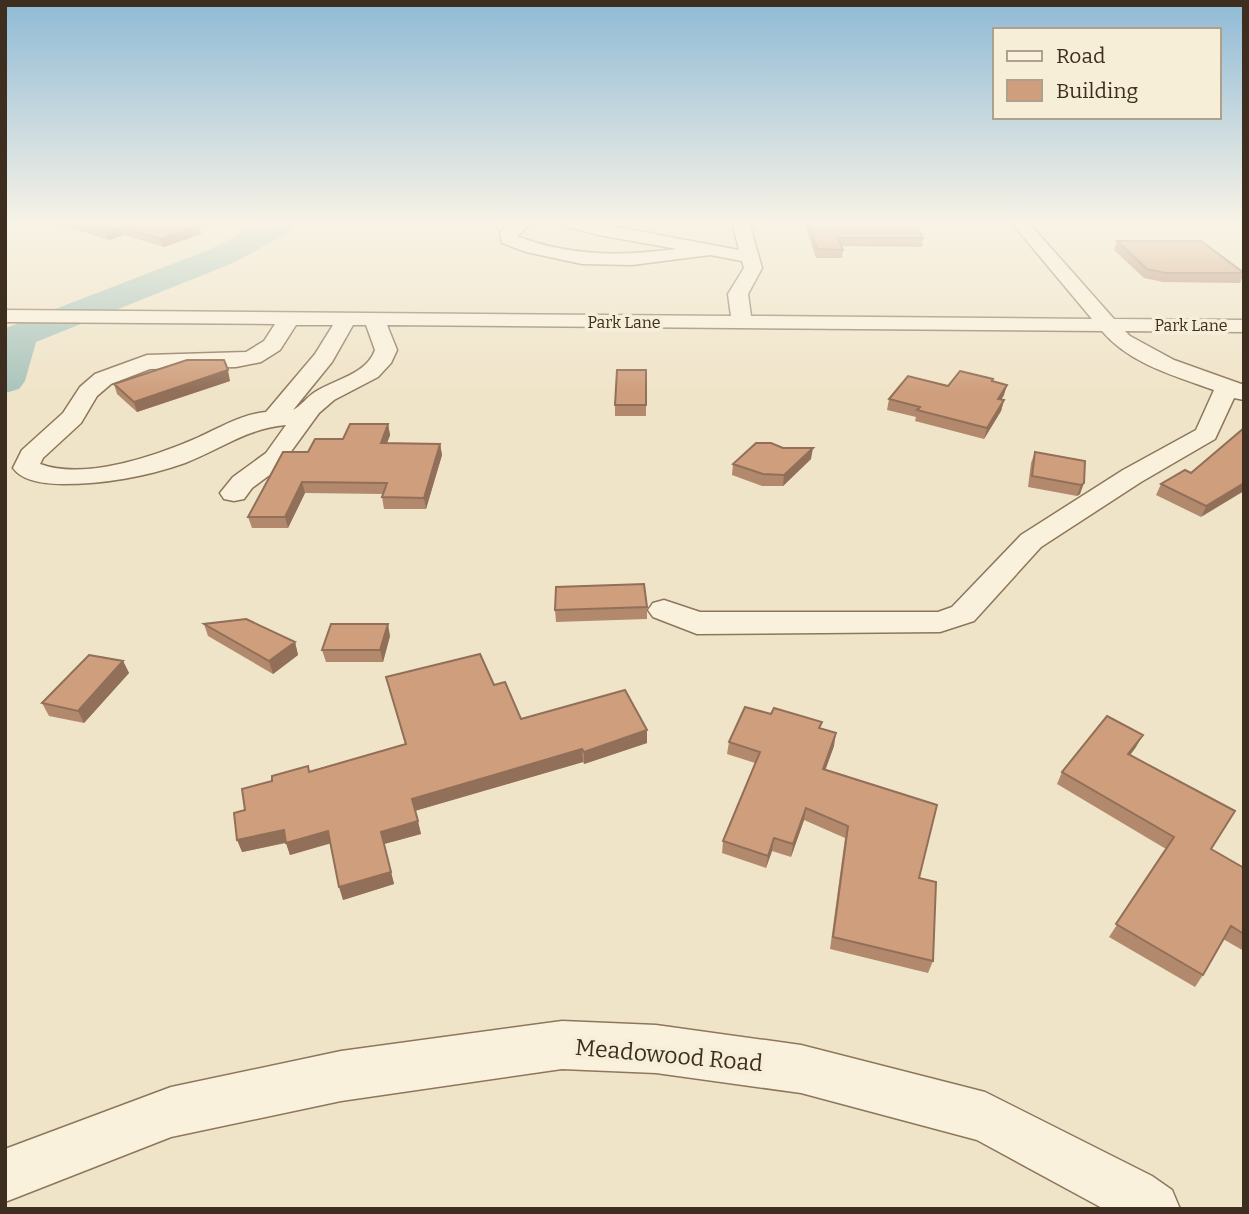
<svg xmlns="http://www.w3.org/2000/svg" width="1249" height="1214" font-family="Bitter,serif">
  <rect width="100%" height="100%" fill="#f0e4c8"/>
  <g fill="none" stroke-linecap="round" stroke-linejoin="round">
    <path fill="#a9c4bc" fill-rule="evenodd" d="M 264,222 L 294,222 L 288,233 L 233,263 L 36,342 L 25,381 L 19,389 L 5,393 L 6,328 L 211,249 Z"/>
    <defs>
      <path id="minor" d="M 513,222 L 533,222 L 517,236 C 570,257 622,256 677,249 L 599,235 L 564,226 L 562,222 L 590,222 L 739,250 L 732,222 L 749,222 L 762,268 L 748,294 L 751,316 L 1092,319 L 1011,222 L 1028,222 L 1114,319 L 1244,320 L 1244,332 L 1125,331 L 1130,336 L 1174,360 L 1244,385 L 1244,400 L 1234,398 L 1215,439 L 1141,482 L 1041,547 L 974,621 L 940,632 L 697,634 L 653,617 L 648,610 L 653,603 L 664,600 L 700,612 L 938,612 L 952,607 L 1021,535 L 1123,470 L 1196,430 L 1214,390 C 1175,376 1130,364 1102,331 L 387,325 L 397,350 L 391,363 L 378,377 L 334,400 L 319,413 L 279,468 L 252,488 L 244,499 L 234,501 L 224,499 L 220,493 L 233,477 L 266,453 L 286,425 C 248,428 219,450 185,463 C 145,477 104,484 63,484 C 47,484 23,482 13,468 L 22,450 L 63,413 L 80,387 L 95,374 L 147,355 L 246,352 L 264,341 L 275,324 L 5,322 L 5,310 L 731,316 L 728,294 L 744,268 L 742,261 L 710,255 L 632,265 L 582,264 L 526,252 L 502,243 L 500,232 ZM 296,325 L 333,325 L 315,354 L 266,412 C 242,414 221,427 199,437 C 158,455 85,481 40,464 L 43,458 L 81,423 L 97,396 L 111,384 L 150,369 L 236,367 L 261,362 L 280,350 ZM 353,325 L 366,325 L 375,350 C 366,375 335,379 315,392 C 307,397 301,406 293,410 L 332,362 Z
        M 562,1021 L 656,1025 L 801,1045 L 985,1092 L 1152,1176 L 1172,1190 L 1180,1209 L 1104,1209 L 977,1140 L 801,1093 L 656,1073 L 562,1069 L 341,1101 L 171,1137 L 5,1202 L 5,1149 L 171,1087 L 341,1051 Z"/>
    </defs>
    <use href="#minor" stroke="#8d765c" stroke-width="3"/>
    <use href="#minor" fill="#faf1dc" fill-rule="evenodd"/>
  </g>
  <path fill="#b2896c" d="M 50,222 L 190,222 L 199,225 L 201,234 L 164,247 L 124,235 L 109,240 Z
    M 804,222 L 914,222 L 923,238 L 922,247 L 842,246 L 843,250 L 842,258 L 816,258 Z
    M 1117,241 L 1244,273 L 1240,283 L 1163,282 L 1144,278 L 1114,250 Z
    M 646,370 L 646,416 L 615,416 L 615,405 Z
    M 230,381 L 137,412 L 117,394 L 114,384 Z
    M 993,381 L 1004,395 L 1001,400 L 1004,400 L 1001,411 L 984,439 L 915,421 L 916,417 L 887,410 L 889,399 L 948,386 Z
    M 388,424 L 390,435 L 387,443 L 440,444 L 442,455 L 426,509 L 384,509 L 382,497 L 383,494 L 305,493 L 288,528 L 252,528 L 248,517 L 308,452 Z
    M 1244,428 L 1201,517 L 1156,495 L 1161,484 L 1191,473 Z
    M 1035,452 L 1085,461 L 1080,494 L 1077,496 L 1028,487 L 1031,463 Z
    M 811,459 L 783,486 L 762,486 L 732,475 L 733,464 Z
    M 647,607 L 647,619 L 556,622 L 555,610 Z
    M 204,624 L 295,642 L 298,655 L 273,674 L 208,636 Z
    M 390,636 L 383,662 L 326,662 L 322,650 Z
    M 123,661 L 129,673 L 84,723 L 49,716 L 42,703 Z
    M 386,677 L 494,685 L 521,719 L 647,743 L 584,764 L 583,762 L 415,811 L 421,834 L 384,844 L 394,884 L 343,900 L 330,843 L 290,855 L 286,843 L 242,852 L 245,810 L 272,781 L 310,771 L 405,744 Z
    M 820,728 L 834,746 L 825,770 L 919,878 L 933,961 L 928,973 L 830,949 L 845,838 L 804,820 L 791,857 L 772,851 L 766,868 L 722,853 L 723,841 L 755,763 L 727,754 L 729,742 Z
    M 1136,747 L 1130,755 L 1211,850 L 1244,868 L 1244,951 L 1223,939 L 1203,975 L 1195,987 L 1109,937 L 1166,849 L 1057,784 L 1062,772 Z"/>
  <path fill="#916f58" d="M 199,225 L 201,234 L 164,247 L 161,239 Z
    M 121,227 L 124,235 L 109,240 L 106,232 Z
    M 228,370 L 230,381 L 137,412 L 134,402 Z
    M 1007,385 L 1004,395 L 995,409 L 998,399 Z
    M 1004,400 L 1001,411 L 984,439 L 987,428 Z
    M 388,424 L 390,435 L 383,454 L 381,443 Z
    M 440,444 L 442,455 L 426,509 L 424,498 Z
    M 813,448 L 811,459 L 783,486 L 784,475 Z
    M 302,482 L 305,493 L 288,528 L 285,517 Z
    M 1084,483 L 1080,494 L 1077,496 L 1081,485 Z
    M 1244,483 L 1244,491 L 1201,517 L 1206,506 Z
    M 388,624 L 390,636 L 383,662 L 380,650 Z
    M 295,642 L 298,655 L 273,674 L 269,661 Z
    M 123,661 L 129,673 L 84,723 L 78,711 Z
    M 647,730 L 647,743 L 584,764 L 584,752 Z
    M 836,733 L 834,746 L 821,782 L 823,769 Z
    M 1143,735 L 1136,747 L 1122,766 L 1128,754 Z
    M 582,749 L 583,762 L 414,811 L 412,799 Z
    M 806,808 L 804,820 L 791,857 L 793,844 Z
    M 418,821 L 421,834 L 384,844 L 381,832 Z
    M 284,830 L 288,842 L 242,852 L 237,840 Z
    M 328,831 L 332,843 L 290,855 L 286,843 Z
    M 774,838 L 772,851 L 766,868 L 768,856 Z
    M 391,872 L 394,884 L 343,900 L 339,887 Z"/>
  <path fill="#cf9f7d" stroke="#916f58" stroke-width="2" d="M 75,222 L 190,222 L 199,225 L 161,239 L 121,227 L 106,232 Z
    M 808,222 L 914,222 L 923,238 L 838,238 L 843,250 L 817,249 Z
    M 1117,241 L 1201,241 L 1244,273 L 1166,273 L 1147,269 Z
    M 187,360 L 224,360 L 228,370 L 134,402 L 114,384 Z
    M 617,370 L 646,370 L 646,405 L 615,405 Z
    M 960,371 L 993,379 L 992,381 L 1007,385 L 998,399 L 1004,400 L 987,428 L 917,410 L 920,407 L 889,399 L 908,376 L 948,386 Z
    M 350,424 L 388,424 L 381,443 L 440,444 L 424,498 L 382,497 L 387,483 L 302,482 L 285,517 L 248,517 L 283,452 L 308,452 L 315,439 L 343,439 Z
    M 1244,428 L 1244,483 L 1206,506 L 1161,484 L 1185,470 L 1191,473 Z
    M 756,443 L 771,443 L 783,448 L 813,448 L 784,475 L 763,474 L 733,464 Z
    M 1035,452 L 1085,461 L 1084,483 L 1081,485 L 1032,476 Z
    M 644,584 L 647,607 L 555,610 L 556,587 Z
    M 246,619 L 295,642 L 269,661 L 204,624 Z
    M 331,624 L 388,624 L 380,650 L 322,650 Z
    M 480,654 L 494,685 L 505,682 L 521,719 L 625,690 L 647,730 L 584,752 L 582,749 L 412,799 L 418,821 L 381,832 L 391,872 L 339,887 L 328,831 L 286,843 L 284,830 L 237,840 L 234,813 L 245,810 L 242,789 L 272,781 L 272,776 L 308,766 L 309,772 L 406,744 L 386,677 Z
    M 89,655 L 123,661 L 78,711 L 42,703 Z
    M 745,707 L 771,714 L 774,708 L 822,722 L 819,728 L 836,733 L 823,769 L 937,805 L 919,878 L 936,882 L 933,961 L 833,937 L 848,826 L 806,808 L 793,844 L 774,838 L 768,856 L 723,841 L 760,752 L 729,742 Z
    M 1107,716 L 1143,735 L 1128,754 L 1235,811 L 1211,849 L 1244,868 L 1244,934 L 1231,926 L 1203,975 L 1116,924 L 1174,837 L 1062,772 Z"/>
  <linearGradient id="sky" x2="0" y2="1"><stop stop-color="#8fbad6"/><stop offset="0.57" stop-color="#f8f3e6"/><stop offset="1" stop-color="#f8f3e6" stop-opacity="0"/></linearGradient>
  <rect width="1249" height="392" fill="url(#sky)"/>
  <g text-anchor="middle" stroke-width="7" stroke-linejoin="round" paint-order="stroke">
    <g font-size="16" fill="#3d2e20" stroke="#f7eed8">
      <text x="624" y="328">Park Lane</text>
      <text x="1191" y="331">Park Lane</text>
    </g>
    <g font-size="23" fill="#3d2e20" stroke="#f7eed8">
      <text transform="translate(669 1055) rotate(5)" y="8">Meadowood Road</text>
    </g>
  </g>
  <rect width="1249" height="1214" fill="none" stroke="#3d2e20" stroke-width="14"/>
  <rect x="993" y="28" width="228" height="91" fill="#f7eed8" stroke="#ada18e" stroke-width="2"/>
  <rect x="1007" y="51" width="35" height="10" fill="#faf1dc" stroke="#ada18e" stroke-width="2"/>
  <text x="1056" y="63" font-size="21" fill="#3d2e20">Road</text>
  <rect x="1007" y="80" width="35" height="21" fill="#cf9f7d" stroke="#ada18e" stroke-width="2"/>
  <text x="1056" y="98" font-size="21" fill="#3d2e20">Building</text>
</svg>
